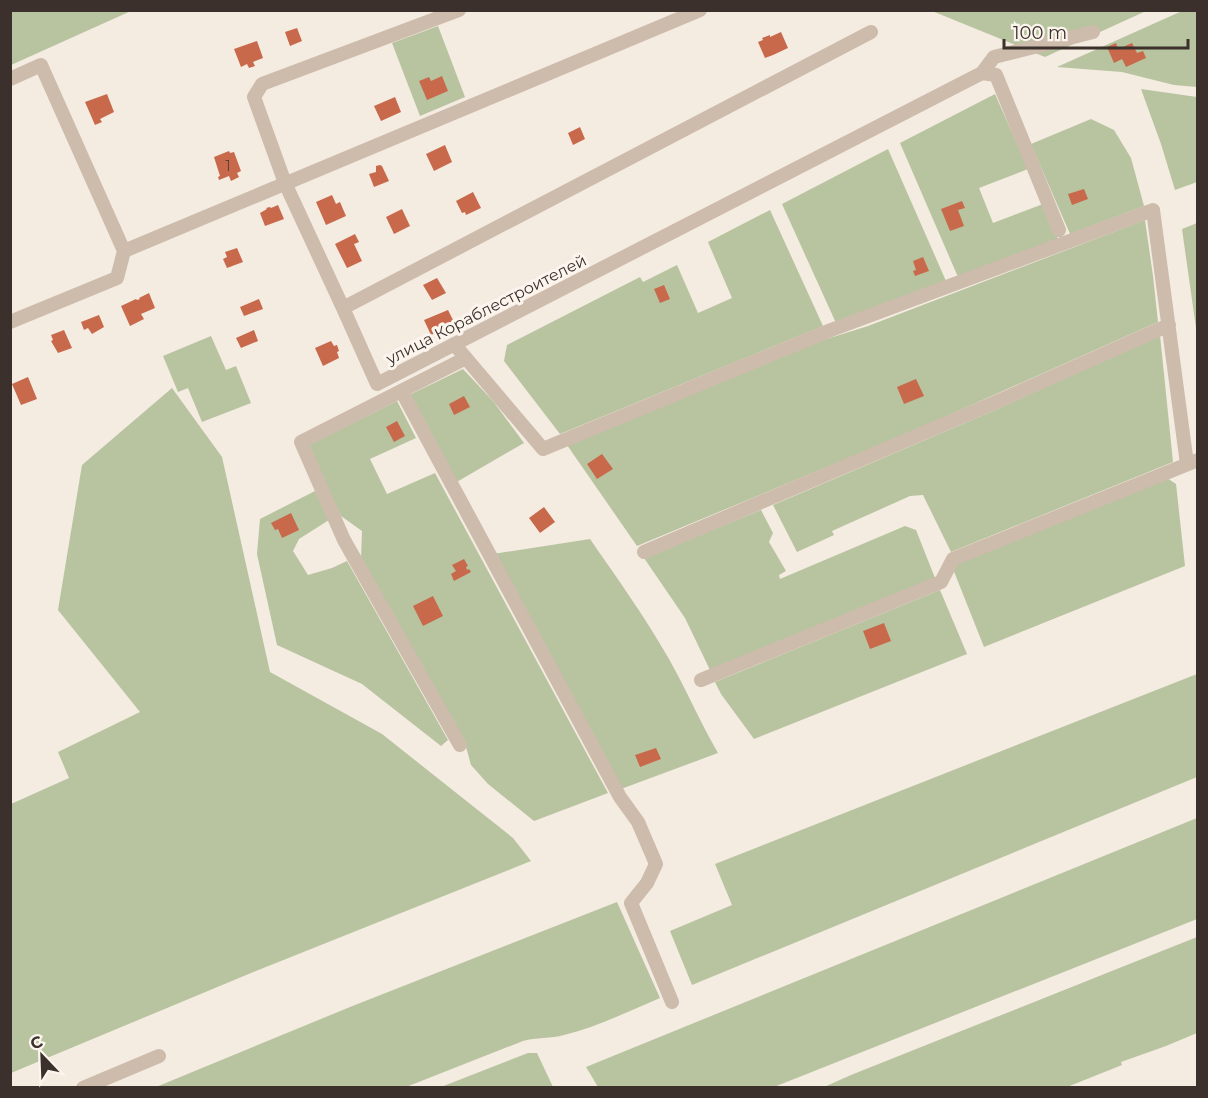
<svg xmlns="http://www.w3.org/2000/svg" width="1208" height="1098" font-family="Montserrat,sans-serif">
  <rect width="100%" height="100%" fill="#f4ebe1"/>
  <path fill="#b8c4a0" d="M 11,10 L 131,10 L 131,11 L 11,65 Z
    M 932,11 L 1146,11 L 1045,57 Z
    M 1182,11 L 1197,11 L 1197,87 L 1174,85 L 1122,72 L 1057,67 Z
    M 438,26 L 465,97 L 420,116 L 392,43 Z
    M 1141,89 L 1197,97 L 1197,182 L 1175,190 L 1161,144 Z
    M 995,94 L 1028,169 L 979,188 L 993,223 L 1043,204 L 1058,239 L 958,277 L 900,143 Z
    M 1091,119 L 1114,130 L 1131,158 L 1144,206 L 1070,234 L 1031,144 Z
    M 888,149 L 946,281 L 836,323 L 782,204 Z
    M 770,210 L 823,326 L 560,434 L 504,361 L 507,345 L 640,277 L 643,282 L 677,265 L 698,313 L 732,298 L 708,242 Z
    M 1145,220 L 1153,276 L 1158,322 L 911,432 L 637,546 L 567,445 L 814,343 L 868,326 Z
    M 1197,223 L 1198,328 L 1196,328 L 1182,229 Z
    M 1160,335 L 1173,462 L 951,552 L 923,495 L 910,496 L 832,531 L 834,535 L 797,552 L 773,505 L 993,411 Z
    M 211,336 L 226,370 L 236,366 L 251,403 L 202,422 L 188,388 L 178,392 L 163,356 Z
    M 463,369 L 493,401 L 524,443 L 455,483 L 409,395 Z
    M 172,388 L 222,457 L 270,672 L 382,734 L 513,838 L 531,861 L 251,973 L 11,1073 L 11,804 L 69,778 L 58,752 L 140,712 L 58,610 L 82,465 Z
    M 397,401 L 416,438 L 370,459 L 387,494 L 435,473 L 608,793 L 534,821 L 488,784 L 471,765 L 465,743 L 361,559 L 362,531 L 341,516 L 307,446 Z
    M 1167,478 L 1176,484 L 1185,566 L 984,647 L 953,569 L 955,564 Z
    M 315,491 L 329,520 L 299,539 L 293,551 L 308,575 L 332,568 L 347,561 L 448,740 L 441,746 L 362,684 L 277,645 L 257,554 L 260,519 Z
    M 761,510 L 773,533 L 769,542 L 786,571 L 779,575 L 780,579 L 905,526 L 916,530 L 935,578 L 710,670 L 685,618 L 644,558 Z
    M 590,539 C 617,578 645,617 669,659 C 686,689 700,722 718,753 L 621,789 L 493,554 Z
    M 940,590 L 967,654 L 754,739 L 721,694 L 715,682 Z
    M 1197,674 L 1197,777 L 692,985 L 670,931 L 732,905 L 715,864 Z
    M 1197,818 L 1197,919 L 774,1087 L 598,1087 L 586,1067 Z
    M 617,902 L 660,998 C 629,1011 597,1027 564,1035 C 551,1039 536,1037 523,1041 L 406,1087 L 156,1087 L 350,1007 Z
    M 1197,937 L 1197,1033 L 1166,1046 L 1121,1062 L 1122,1065 L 1067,1087 L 824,1087 L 851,1075 Z
    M 528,1053 L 537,1053 L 553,1087 L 441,1087 Z"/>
  <path fill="#c8694b" d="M 297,28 L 302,41 L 290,46 L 285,32 Z
    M 781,32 L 788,48 L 773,55 L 765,58 L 758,42 L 763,40 L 762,38 L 770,35 L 770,37 Z
    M 257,41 L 263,58 L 253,62 L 255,66 L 249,68 L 247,64 L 241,67 L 234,49 Z
    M 1116,43 L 1118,49 L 1132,43 L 1137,53 L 1143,51 L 1146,58 L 1126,67 L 1122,59 L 1114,63 L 1107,47 Z
    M 442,76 L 448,91 L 427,100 L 419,81 L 429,77 L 431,81 Z
    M 107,94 L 114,112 L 100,119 L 102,122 L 95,125 L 85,102 Z
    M 395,97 L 401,112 L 381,121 L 374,106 Z
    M 580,127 L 585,139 L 573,145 L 568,133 Z
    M 445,145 L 452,162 L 434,171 L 426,154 Z
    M 229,151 L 230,153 L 234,152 L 241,171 L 237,173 L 239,177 L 231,181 L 229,176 L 219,180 L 218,177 L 220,176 L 214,157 Z
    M 380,165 L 382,166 L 389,181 L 374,187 L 369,174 L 376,172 L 376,166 Z
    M 1084,189 L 1088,199 L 1072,205 L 1068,194 Z
    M 473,192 L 481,208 L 466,215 L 465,212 L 462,213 L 456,201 Z
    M 332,195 L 336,204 L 340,202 L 346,216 L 326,225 L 316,202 Z
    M 962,201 L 965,208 L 958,210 L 964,226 L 950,231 L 941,209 Z
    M 278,205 L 284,219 L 265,226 L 260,213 L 267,209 L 266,208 L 270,207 L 271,208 Z
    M 402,209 L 410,226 L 394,234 L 386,217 Z
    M 355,234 L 359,242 L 354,244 L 362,261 L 347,268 L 335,244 Z
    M 237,248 L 243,262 L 227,268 L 223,259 L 227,257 L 225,252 Z
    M 923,257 L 929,271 L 915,276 L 913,271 L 916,270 L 913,261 Z
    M 437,278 L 446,293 L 432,300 L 423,285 Z
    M 664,285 L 670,299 L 660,303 L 654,289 Z
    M 149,293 L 155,308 L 141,314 L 144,319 L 130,326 L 121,306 L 136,299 L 137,300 L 140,299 L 139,298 Z
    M 259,299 L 263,309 L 244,316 L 240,307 Z
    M 448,310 L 455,324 L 431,335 L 424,320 Z
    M 99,315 L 104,327 L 92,334 L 88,328 L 84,330 L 81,322 Z
    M 64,330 L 72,348 L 58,353 L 51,341 L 53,340 L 51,335 Z
    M 254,330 L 258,341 L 241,348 L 236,338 Z
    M 331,341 L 334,346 L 337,345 L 339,351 L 337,352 L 339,358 L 323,366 L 315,348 Z
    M 28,377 L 37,399 L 21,405 L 12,384 Z
    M 916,379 L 924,396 L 904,404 L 897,387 Z
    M 464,396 L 470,407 L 454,415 L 449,404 Z
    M 397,421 L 405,436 L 394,442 L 386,427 Z
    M 602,454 L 613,469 L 597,479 L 587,464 Z
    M 544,507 L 555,522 L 540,533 L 529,518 Z
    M 291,513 L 299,530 L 282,538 L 278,529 L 275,530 L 271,523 Z
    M 464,559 L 468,566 L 466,567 L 467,570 L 469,569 L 471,572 L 454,581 L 451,574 L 456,571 L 452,565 Z
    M 433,596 L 443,616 L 423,626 L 413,606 Z
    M 884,623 L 891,641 L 870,649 L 863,631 Z
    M 656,748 L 661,759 L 640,767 L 635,755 Z"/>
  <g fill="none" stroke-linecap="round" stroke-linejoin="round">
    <path stroke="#cdbbac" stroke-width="14" d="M 459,10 L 262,84 L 254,97 L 285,183 L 343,308 L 377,384 L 982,73 L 994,57 L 1093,32
      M 982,73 L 996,75 L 1059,230
      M 10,79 L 41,65 L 124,251 L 117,278 L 10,322
      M 124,251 L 700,10
      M 343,308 L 871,32
      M 454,344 L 543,449 L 831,330 L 1153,210 L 1187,464
      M 402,392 L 620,797 L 638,822 L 656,864 L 647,883 L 631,903 L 672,1002
      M 644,552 L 994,403 L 1169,325
      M 701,680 L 941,582 L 953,559 L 1198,460
      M 460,745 L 344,540 L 301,442 L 466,358
      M 83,1088 L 159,1056"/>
  </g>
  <g text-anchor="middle" stroke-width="6" stroke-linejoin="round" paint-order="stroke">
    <g font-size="14" fill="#5e3e33">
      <text x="228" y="171">1</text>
    </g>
    <g font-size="16" fill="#3b302b" stroke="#fbf5ee">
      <text transform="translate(486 309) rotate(-27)" y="6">улица Кораблестроителей</text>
    </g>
  </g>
  <rect width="1208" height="1098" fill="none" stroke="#3b302b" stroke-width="24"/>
  <g transform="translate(42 1056) rotate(337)" stroke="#fbf5ee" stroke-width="4.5" paint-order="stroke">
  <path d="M0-4.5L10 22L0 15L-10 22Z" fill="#3b302b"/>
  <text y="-9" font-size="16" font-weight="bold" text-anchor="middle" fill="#3b302b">С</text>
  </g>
  <path d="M1004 39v9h184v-9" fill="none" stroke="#3b302b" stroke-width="3"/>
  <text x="1013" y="39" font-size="18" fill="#3b302b" stroke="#fbf5ee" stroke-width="4.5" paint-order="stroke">100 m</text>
</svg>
